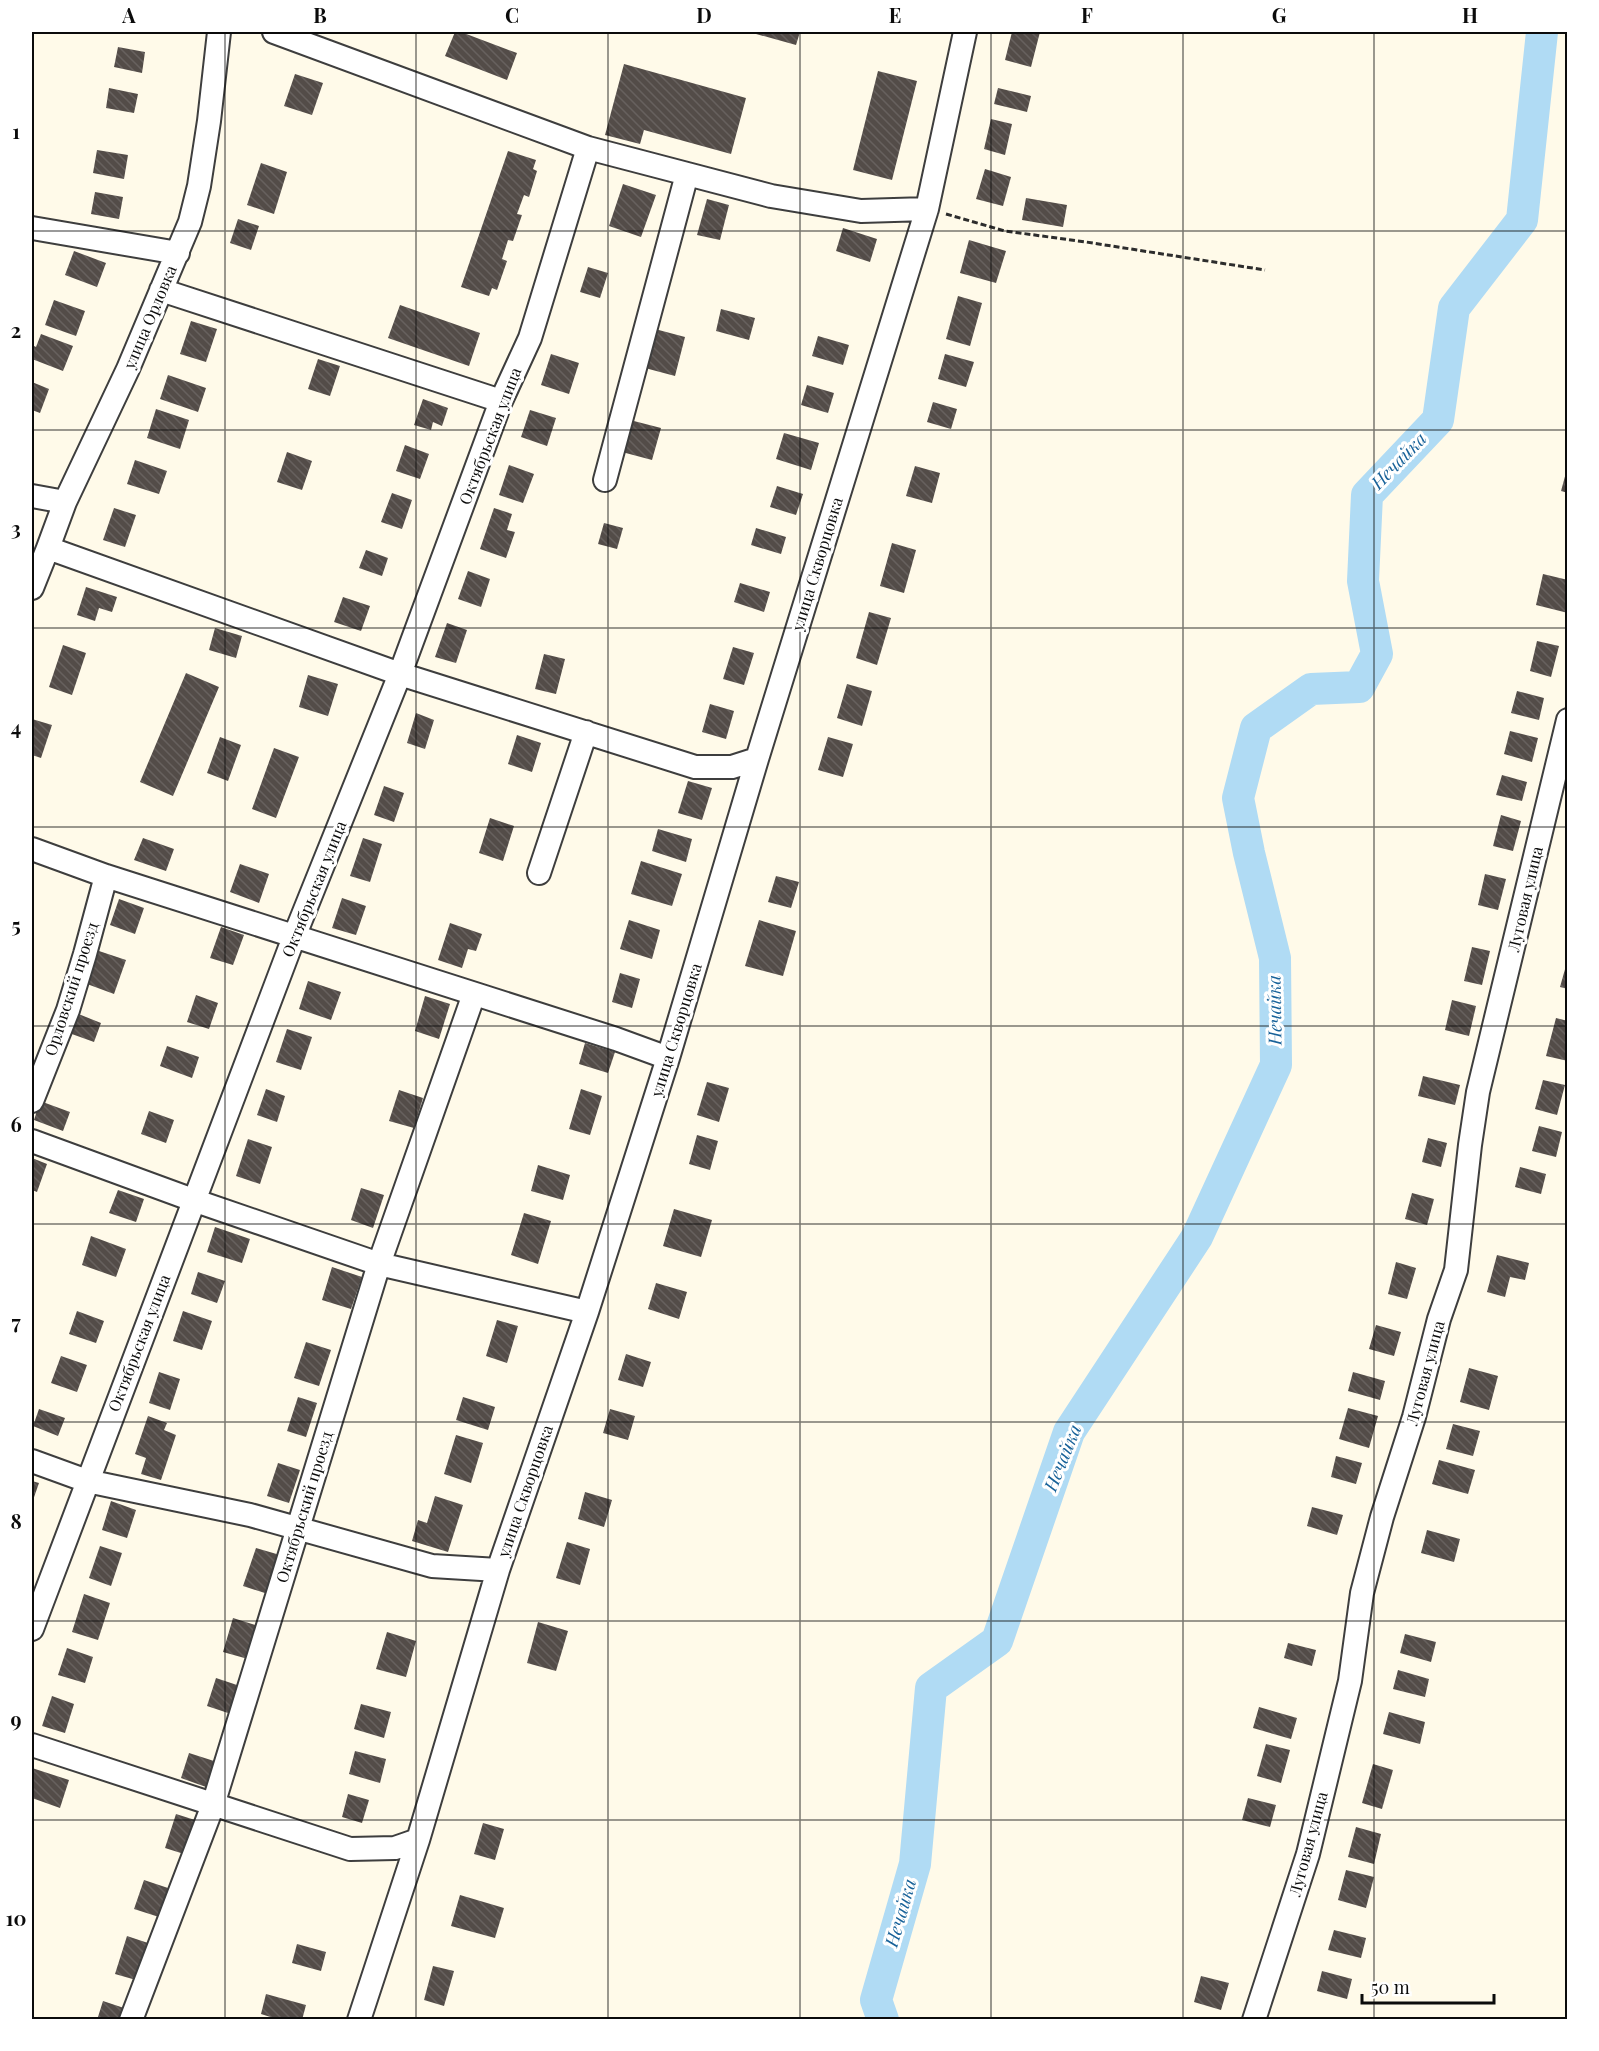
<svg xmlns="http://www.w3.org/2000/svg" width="1599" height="2051" font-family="'Playfair Display',serif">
  <defs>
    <pattern id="building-back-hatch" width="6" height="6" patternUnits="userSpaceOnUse" patternTransform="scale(1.5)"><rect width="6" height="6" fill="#534c48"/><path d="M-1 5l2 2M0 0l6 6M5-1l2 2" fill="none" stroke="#67615e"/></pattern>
  </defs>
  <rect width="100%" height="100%" fill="#fffae9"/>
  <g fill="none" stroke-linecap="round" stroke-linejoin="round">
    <path stroke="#b0dbf4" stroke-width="32" d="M 883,2020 L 876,2000 L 915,1864 L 931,1688 L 997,1641 L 1069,1432 L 1197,1237 L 1276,1065 L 1275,958 L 1249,853 L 1238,798 L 1256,728 L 1311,689 L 1359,687 L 1377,654 L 1363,581 L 1367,495 L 1438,420 L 1454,308 L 1522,220 L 1542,32"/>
  </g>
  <path fill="url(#building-back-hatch)" d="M 455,32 L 461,32 L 517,53 L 507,80 L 445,56 Z
    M 749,32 L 800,32 L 796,45 Z
    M 1012,32 L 1040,32 L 1031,67 L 1005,60 Z
    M 118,47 L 145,52 L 142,73 L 114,67 Z
    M 624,64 L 746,98 L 731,154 L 644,130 L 640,144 L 605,135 Z
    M 878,71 L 917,81 L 892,180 L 853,170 Z
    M 295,74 L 323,83 L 312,115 L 284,106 Z
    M 109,88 L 138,94 L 134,113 L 106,108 Z
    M 998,88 L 1031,96 L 1027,112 L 994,104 Z
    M 991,119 L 1012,124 L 1005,155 L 984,149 Z
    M 97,150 L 128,155 L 124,179 L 93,173 Z
    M 508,151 L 536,160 L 533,169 L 537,171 L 529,197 L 524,195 L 517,214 L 522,215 L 513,241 L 508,240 L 502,259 L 507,261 L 497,290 L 492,288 L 489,296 L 461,287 Z
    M 261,163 L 287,172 L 274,214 L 247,205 Z
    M 985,169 L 1011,177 L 1003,206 L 976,199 Z
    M 623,184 L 656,195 L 641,237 L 609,226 Z
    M 95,192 L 123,197 L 119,219 L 91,214 Z
    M 1026,198 L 1067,205 L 1063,227 L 1022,220 Z
    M 707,199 L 729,205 L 720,240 L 697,235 Z
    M 238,219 L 259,226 L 251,250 L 230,243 Z
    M 843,228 L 877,239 L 870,262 L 836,251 Z
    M 969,240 L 1006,251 L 996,283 L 960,273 Z
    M 74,251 L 106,263 L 97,287 L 65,275 Z
    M 588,267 L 608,273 L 600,298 L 580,292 Z
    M 958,296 L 982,303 L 970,346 L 946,339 Z
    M 54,300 L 85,311 L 76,336 L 45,325 Z
    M 400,305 L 480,333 L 469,366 L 388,338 Z
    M 721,309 L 755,318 L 749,340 L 716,331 Z
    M 191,321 L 217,329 L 206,362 L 180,354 Z
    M 655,329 L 685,337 L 675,376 L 645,368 Z
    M 41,334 L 73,346 L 63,371 L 32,359 L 32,345 L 36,347 Z
    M 818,336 L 849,345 L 843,365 L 812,356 Z
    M 551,354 L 579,363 L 569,394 L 541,385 Z
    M 945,354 L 974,362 L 966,387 L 938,379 Z
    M 318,359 L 340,366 L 330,396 L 308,389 Z
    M 168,375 L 206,388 L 198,412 L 160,399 Z
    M 32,382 L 49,389 L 40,413 L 32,410 Z
    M 807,385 L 834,393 L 828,413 L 801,405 Z
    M 423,399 L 448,408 L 442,426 L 433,422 L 431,430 L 414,425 Z
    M 933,402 L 957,409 L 951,429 L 927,422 Z
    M 156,409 L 189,420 L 180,449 L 147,438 Z
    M 530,410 L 556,418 L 547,446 L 521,437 Z
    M 630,420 L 661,428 L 652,460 L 622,452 Z
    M 784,433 L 819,443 L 811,470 L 776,459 Z
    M 405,445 L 429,454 L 420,479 L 396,471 Z
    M 287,452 L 312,461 L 302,490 L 277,482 Z
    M 135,460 L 167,471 L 159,494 L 127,484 Z
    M 509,465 L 534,474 L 523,503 L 499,495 Z
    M 915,466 L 940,473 L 932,503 L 906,496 Z
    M 1567,469 L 1568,469 L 1568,493 L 1561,491 Z
    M 777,486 L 803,494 L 796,515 L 770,507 Z
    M 392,493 L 412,500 L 402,529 L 381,522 Z
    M 114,508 L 136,515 L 125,547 L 103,540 Z
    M 494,508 L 512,514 L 507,530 L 515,532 L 506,558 L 480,549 Z
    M 604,523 L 623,528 L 617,549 L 598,544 Z
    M 756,528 L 786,537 L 781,554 L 751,545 Z
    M 892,543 L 916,550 L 904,593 L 880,586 Z
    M 366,550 L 388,558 L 382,576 L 359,568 Z
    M 468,571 L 490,579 L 481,607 L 458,599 Z
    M 1543,574 L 1568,580 L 1568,613 L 1536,605 Z
    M 740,583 L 770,592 L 764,612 L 734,602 Z
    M 86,587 L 117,597 L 112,612 L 99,608 L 95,621 L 77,615 Z
    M 343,597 L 370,606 L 361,631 L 334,622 Z
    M 869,612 L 891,618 L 877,665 L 856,658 Z
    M 447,623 L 467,630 L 456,663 L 435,657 Z
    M 215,628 L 242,636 L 236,658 L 209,650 Z
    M 1537,641 L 1559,646 L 1551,677 L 1530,671 Z
    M 63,645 L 86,653 L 72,695 L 49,687 Z
    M 733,647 L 754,653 L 744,685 L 723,679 Z
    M 544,654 L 565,659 L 556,694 L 535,689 Z
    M 186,673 L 219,687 L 173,796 L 140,782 Z
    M 308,675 L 338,684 L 328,716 L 299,707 Z
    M 847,684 L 872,691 L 862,726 L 837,718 Z
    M 1517,691 L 1544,698 L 1539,720 L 1511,713 Z
    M 710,704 L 734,711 L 726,739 L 702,732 Z
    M 416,713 L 434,720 L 425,749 L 407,743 Z
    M 32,719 L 52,725 L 41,758 L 32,755 Z
    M 1510,731 L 1538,738 L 1532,762 L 1504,754 Z
    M 517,735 L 541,743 L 532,772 L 508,764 Z
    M 220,737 L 241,745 L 228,781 L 207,773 Z
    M 828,737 L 853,744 L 843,777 L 818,770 Z
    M 274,748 L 299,757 L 276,818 L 252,809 Z
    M 1502,775 L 1527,782 L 1522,801 L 1496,795 Z
    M 688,781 L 712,788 L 702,820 L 678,813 Z
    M 384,786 L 404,793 L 394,822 L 374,815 Z
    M 1501,815 L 1521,821 L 1513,851 L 1493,846 Z
    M 490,818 L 514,826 L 503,861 L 479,853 Z
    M 658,829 L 692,839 L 686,862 L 652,851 Z
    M 143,838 L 174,849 L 166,871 L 134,860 Z
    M 363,838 L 382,844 L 370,882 L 350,876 Z
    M 641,861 L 682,874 L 672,906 L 631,894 Z
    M 240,864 L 269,874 L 259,903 L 230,892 Z
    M 1485,874 L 1506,879 L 1498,910 L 1478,905 Z
    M 776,876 L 799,882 L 791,908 L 768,902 Z
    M 342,898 L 366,906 L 356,935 L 332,928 Z
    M 119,899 L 144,908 L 135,934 L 110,925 Z
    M 629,920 L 660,930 L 652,959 L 620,949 Z
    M 759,920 L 796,931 L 783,976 L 745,966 Z
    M 450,923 L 482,934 L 476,951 L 468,949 L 462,968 L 438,960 Z
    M 221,927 L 244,935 L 233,965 L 210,958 Z
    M 1472,947 L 1490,951 L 1482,985 L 1464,981 Z
    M 99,951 L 126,960 L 114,994 L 87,984 Z
    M 1567,962 L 1568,963 L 1568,989 L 1560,987 Z
    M 620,973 L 640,979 L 632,1008 L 612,1002 Z
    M 308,981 L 341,992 L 331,1020 L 299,1009 Z
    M 196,995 L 218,1003 L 209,1029 L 187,1022 Z
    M 425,996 L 450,1004 L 439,1039 L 415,1031 Z
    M 1452,1000 L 1476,1006 L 1469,1036 L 1445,1030 Z
    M 76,1013 L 101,1023 L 94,1042 L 69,1033 Z
    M 1556,1018 L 1568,1021 L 1568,1061 L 1546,1056 Z
    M 287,1029 L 312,1037 L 301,1070 L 276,1062 Z
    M 585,1043 L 615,1052 L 608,1073 L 579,1064 Z
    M 167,1046 L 199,1057 L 192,1078 L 160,1066 Z
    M 1423,1076 L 1460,1085 L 1455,1105 L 1418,1096 Z
    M 1543,1080 L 1565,1085 L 1557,1115 L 1535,1109 Z
    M 707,1082 L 729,1088 L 719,1122 L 697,1115 Z
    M 266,1089 L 285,1096 L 277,1122 L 257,1115 Z
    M 581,1089 L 602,1096 L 590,1135 L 569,1129 Z
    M 399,1090 L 423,1098 L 414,1128 L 389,1121 Z
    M 40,1101 L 70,1112 L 63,1131 L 34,1120 Z
    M 149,1111 L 174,1120 L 166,1143 L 141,1134 Z
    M 1539,1126 L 1562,1132 L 1556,1157 L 1532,1151 Z
    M 697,1135 L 718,1141 L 710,1170 L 689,1164 Z
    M 1428,1138 L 1447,1143 L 1441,1167 L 1422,1162 Z
    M 248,1139 L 272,1147 L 260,1184 L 236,1176 Z
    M 32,1158 L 47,1164 L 37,1192 L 32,1190 Z
    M 538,1165 L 570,1175 L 563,1200 L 531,1191 Z
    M 1520,1167 L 1546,1174 L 1541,1194 L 1515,1187 Z
    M 361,1188 L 384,1195 L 373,1228 L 351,1220 Z
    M 118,1190 L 144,1199 L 136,1222 L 109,1213 Z
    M 1412,1193 L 1434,1199 L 1427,1225 L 1405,1219 Z
    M 674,1209 L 712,1220 L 701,1257 L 663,1246 Z
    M 524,1213 L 551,1221 L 538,1264 L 511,1255 Z
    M 215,1227 L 250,1239 L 242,1263 L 207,1252 Z
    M 91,1236 L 126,1249 L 116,1277 L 82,1265 Z
    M 1497,1255 L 1529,1263 L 1525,1280 L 1510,1277 L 1505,1297 L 1487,1292 Z
    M 1396,1262 L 1416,1268 L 1407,1299 L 1388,1294 Z
    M 332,1267 L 362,1277 L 351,1309 L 322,1300 Z
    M 198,1272 L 225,1281 L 217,1303 L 191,1294 Z
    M 656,1283 L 687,1292 L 679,1319 L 648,1309 Z
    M 77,1311 L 104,1321 L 96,1343 L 69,1334 Z
    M 183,1311 L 212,1321 L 202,1350 L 173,1341 Z
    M 497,1320 L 518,1326 L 507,1363 L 486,1356 Z
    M 1376,1325 L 1401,1332 L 1394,1356 L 1369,1349 Z
    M 306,1342 L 331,1350 L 319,1386 L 294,1378 Z
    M 626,1354 L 651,1362 L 643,1387 L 618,1380 Z
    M 61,1356 L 87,1365 L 77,1392 L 51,1383 Z
    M 1469,1368 L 1498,1376 L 1489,1410 L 1460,1402 Z
    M 159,1372 L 180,1379 L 170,1410 L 149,1403 Z
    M 1353,1372 L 1385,1381 L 1380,1400 L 1348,1391 Z
    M 298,1397 L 317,1403 L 306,1437 L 287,1431 Z
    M 463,1397 L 495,1407 L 488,1430 L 456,1420 Z
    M 1348,1408 L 1378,1416 L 1369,1448 L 1339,1439 Z
    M 39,1409 L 65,1418 L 58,1436 L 33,1426 Z
    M 610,1409 L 635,1416 L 628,1440 L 603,1433 Z
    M 148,1416 L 167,1423 L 164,1430 L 176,1435 L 161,1480 L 141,1474 L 146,1458 L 135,1454 Z
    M 1453,1424 L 1480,1431 L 1473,1456 L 1446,1449 Z
    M 456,1435 L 483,1443 L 471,1483 L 444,1474 Z
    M 1336,1456 L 1362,1463 L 1356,1484 L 1331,1477 Z
    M 1439,1460 L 1475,1470 L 1468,1494 L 1432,1484 Z
    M 278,1463 L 300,1470 L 289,1503 L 267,1496 Z
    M 32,1481 L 39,1483 L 32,1503 Z
    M 585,1492 L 612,1500 L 604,1527 L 578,1519 Z
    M 435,1496 L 463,1505 L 448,1552 L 412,1541 L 418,1520 L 427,1523 Z
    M 111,1501 L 136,1510 L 127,1538 L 102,1530 Z
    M 1312,1507 L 1343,1515 L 1337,1535 L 1307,1526 Z
    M 1427,1530 L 1460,1539 L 1454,1562 L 1421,1553 Z
    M 567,1542 L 590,1549 L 580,1585 L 556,1578 Z
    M 100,1546 L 122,1553 L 111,1586 L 89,1578 Z
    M 256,1548 L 280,1555 L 268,1594 L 243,1586 Z
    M 84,1594 L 110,1603 L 98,1640 L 72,1632 Z
    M 233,1618 L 258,1626 L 248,1659 L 223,1652 Z
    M 538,1622 L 568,1631 L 556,1671 L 527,1663 Z
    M 387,1632 L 416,1641 L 406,1677 L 376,1669 Z
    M 1405,1634 L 1436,1642 L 1431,1662 L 1400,1653 Z
    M 1288,1643 L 1316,1650 L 1312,1666 L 1284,1658 Z
    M 67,1648 L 93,1657 L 85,1683 L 58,1675 Z
    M 1398,1670 L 1429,1679 L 1425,1697 L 1393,1689 Z
    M 216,1678 L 240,1686 L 231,1714 L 207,1706 Z
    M 52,1696 L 74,1704 L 65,1733 L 42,1726 Z
    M 361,1704 L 391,1712 L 384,1738 L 354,1729 Z
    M 1259,1707 L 1297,1718 L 1291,1739 L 1253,1728 Z
    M 1389,1712 L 1425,1722 L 1420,1744 L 1383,1734 Z
    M 1266,1744 L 1290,1750 L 1281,1783 L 1257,1776 Z
    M 355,1751 L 386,1759 L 380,1783 L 349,1774 Z
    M 189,1753 L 214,1761 L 206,1787 L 181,1778 Z
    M 1373,1764 L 1393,1770 L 1382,1809 L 1362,1803 Z
    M 32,1768 L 69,1780 L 60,1808 L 32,1798 Z
    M 348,1794 L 369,1800 L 362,1823 L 342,1817 Z
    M 1248,1798 L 1276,1805 L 1270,1827 L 1242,1820 Z
    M 176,1814 L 195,1820 L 184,1854 L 165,1848 Z
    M 483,1823 L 504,1829 L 495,1860 L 474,1854 Z
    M 1356,1827 L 1381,1834 L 1374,1864 L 1348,1857 Z
    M 1346,1870 L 1374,1877 L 1366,1908 L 1338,1900 Z
    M 144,1880 L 168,1888 L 159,1917 L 134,1909 Z
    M 460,1895 L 504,1908 L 495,1938 L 451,1926 Z
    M 1334,1930 L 1366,1938 L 1361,1958 L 1328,1950 Z
    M 127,1936 L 148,1943 L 136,1980 L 115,1974 Z
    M 297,1944 L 326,1952 L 321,1971 L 292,1963 Z
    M 433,1966 L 454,1971 L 444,2006 L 424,2000 Z
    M 1322,1971 L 1352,1979 L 1347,1999 L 1317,1991 Z
    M 1201,1976 L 1229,1983 L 1221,2010 L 1194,2002 Z
    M 266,1994 L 306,2005 L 302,2020 L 280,2020 L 261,2014 Z
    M 103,2001 L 124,2008 L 121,2020 L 97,2020 Z"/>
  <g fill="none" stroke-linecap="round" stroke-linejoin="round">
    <defs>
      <path id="minor" d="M 274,32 L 588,148 L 771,196 L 861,211 L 927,209
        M 32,228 L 178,253
        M 161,290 L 501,401
        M 605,480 L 687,174
        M 32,496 L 65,502
        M 48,548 L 400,674 L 695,767 L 732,767 L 757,759
        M 32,588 L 48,548 L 65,502 L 128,369 L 190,222 L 199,186 L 209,121 L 219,32
        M 32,849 L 106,876 L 616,1039 L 668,1058
        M 539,873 L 586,732
        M 32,1101 L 68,1010 L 85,954 L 106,876
        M 32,1141 L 193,1200 L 379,1264 L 587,1312
        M 32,1461 L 87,1481 L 250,1515 L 432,1566 L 498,1570
        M 32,1629 L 294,937 L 400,674 L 501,401 L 530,338 L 588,148
        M 32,1745 L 350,1849 L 395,1848 L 418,1840
        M 131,2020 L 213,1805 L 379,1264 L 474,994
        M 359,2020 L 418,1840 L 498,1570 L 587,1312 L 668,1058 L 757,759 L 927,209 L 965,32
        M 1254,2020 L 1308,1854 L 1350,1681 L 1362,1593 L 1382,1517 L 1414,1417 L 1439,1319 L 1456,1270 L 1470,1145 L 1478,1092 L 1568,720"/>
    </defs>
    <use href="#minor" stroke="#3e3e3e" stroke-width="26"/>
    <path stroke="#2d2d2d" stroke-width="3" stroke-dasharray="6 3" stroke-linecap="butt" d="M 946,214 L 1005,231 L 1086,242 L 1265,270"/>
    <use href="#minor" stroke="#fff" stroke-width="22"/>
  </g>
  <path fill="none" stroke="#0b0b0b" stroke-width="1.5" stroke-opacity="0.55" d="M 225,32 L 225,2020M 416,32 L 416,2020M 608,32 L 608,2020M 800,32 L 800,2020M 991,32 L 991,2020M 1183,32 L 1183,2020M 1374,32 L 1374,2020M 32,231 L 1568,231M 32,430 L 1568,430M 32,628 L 1568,628M 32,827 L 1568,827M 32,1026 L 1568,1026M 32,1224 L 1568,1224M 32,1422 L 1568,1422M 32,1621 L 1568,1621M 32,1820 L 1568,1820"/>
  <g text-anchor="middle" stroke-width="6" stroke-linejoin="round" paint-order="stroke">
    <g font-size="16" fill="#0b0b0b" stroke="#fff">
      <text transform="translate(150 317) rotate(-67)" y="6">улица Орловка</text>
      <text transform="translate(490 436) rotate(-69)" y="6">Октябрьская улица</text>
      <text transform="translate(817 564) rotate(-73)" y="6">улица Скворцовка</text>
      <text transform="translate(314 889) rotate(-68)" y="6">Октябрьская улица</text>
      <text transform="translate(1525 899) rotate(-77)" y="6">Луговая улица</text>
      <text transform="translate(71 989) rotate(-72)" y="6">Орловский проезд</text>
      <text transform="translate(676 1030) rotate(-73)" y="6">улица Скворцовка</text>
      <text transform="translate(139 1343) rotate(-69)" y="6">Октябрьская улица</text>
      <text transform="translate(1425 1373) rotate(-75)" y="6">Луговая улица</text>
      <text transform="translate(525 1491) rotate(-71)" y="6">улица Скворцовка</text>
      <text transform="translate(304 1507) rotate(-73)" y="6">Октябрьский проезд</text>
      <text transform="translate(1308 1844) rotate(-75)" y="6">Луговая улица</text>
    </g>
    <g font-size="18" font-style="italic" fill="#186299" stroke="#fff">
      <text transform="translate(1399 461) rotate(-46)" y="6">Нечайка</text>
      <text transform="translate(1275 1010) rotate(-91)" y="6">Нечайка</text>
      <text transform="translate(1063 1458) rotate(-68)" y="6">Нечайка</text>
      <text transform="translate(901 1913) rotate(-74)" y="6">Нечайка</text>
    </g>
  </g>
  <rect width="1599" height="2051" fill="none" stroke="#ffffff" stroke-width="66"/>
  <path d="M1362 1994v9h132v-9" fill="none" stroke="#0b0b0b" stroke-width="3"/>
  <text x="1371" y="1994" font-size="18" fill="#0b0b0b" stroke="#ffffff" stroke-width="4.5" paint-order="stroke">50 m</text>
  <rect x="33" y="33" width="1533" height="1985" fill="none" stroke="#0b0b0b" stroke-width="2"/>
  <g font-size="20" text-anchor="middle" font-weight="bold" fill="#0b0b0b">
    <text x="129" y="23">A</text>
    <text x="320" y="23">B</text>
    <text x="512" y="23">C</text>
    <text x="704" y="23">D</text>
    <text x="895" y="23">E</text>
    <text x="1087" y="23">F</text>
    <text x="1279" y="23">G</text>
    <text x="1470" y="23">H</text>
    <text x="16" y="139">1</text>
    <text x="16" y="338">2</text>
    <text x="16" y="536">3</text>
    <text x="16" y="735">4</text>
    <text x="16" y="933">5</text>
    <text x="16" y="1132">6</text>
    <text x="16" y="1330">7</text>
    <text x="16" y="1529">8</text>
    <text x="16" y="1727">9</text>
    <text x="16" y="1926">10</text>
  </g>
</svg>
